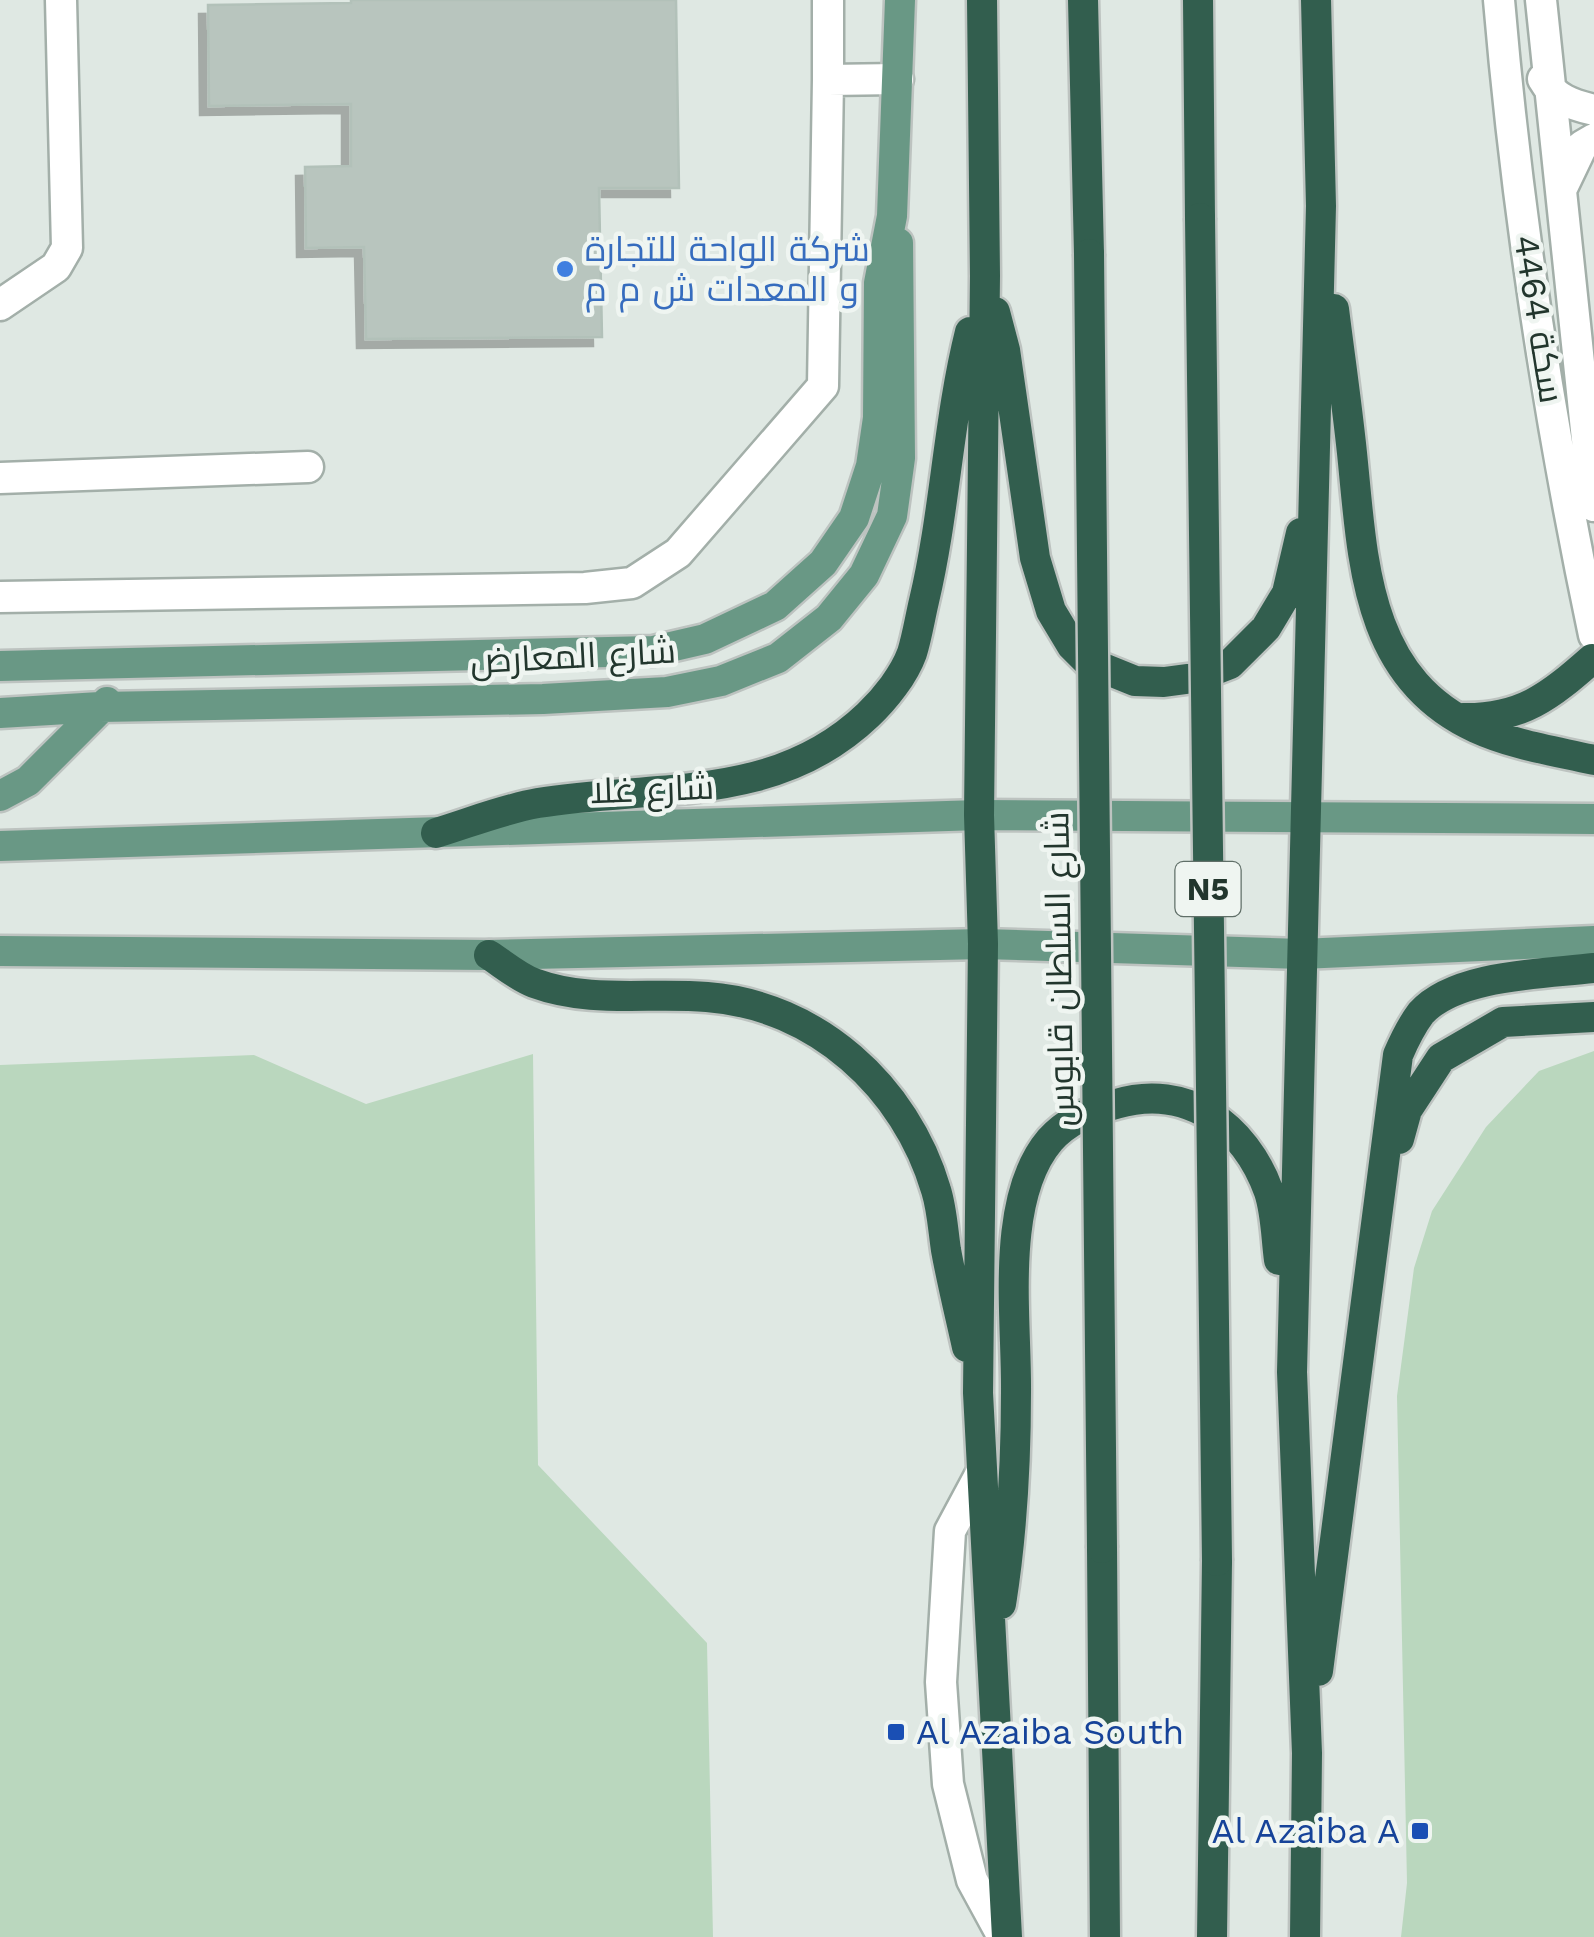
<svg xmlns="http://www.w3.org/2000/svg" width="1594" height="1937" font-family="'Work Sans',Cairo,sans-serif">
  <defs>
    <filter id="shadow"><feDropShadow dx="-9" dy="9" stdDeviation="0" flood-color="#0004"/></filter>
  </defs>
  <rect width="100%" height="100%" fill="#dfe8e3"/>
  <path fill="#bad7be" d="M 1594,1051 L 1594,1937 L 1401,1937 L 1407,1883 L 1397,1396 L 1414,1268 L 1432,1211 L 1486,1127 L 1539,1071 Z
    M 533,1054 L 538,1465 L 707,1643 L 713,1937 L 0,1937 L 0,1065 L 254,1055 L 366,1104 Z"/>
  <path fill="#b8c5be" stroke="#b2c1b9" stroke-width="2.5" filter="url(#shadow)" d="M 351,0 L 676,0 L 679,188 L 599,188 L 602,337 L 366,339 L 364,247 L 306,248 L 305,167 L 351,166 L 351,104 L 209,106 L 208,5 L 351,3 Z"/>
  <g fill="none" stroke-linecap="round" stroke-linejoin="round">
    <defs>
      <path id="minor" d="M 1499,0 C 1517,213 1550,426 1594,635
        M 1541,0 L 1594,506
        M 1543,79 C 1554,99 1573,105 1594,110
        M 828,80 L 828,0
        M 1561,190 L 1582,146 L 1594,139
        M 0,305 L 56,267 L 67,248 L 61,0
        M 0,478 L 308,467
        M 0,597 L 585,588 L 632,583 L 678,553 L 823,386 L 828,80 L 898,79
        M 980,1475 L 950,1531 L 941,1682 L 948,1784 L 972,1880 L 1003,1937"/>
      <path id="major" d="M 0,666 L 653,651 L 705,639 L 775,606 L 823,563 L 854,518 L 871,466 L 878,418 L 879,283 L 892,216 L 900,0
        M 0,713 L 100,707 L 543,699 L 667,692 L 721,681 L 778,658 L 829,618 L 864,575 L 892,516 L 900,458 L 898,243
        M 0,796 L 28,781 L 107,702
        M 0,846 L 979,815 L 1594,819
        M 0,951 L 489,955 L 983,944 L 1301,954 L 1594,941"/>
      <path id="highway" d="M 982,0 L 985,276 L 979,815 L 983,944 L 978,1393 L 1007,1937
        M 1083,0 L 1089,254
        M 1198,0 L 1200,218
        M 1334,309 C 1340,357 1347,405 1352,453 C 1363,559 1364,677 1476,728 C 1513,745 1555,751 1594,760
        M 995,312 L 1005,350 L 1035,558 L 1051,611 L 1072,646 L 1088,662 L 1135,681 L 1164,682 L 1194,678 L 1230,664 L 1266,628 L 1287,593 L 1301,533
        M 1463,718 C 1522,719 1550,696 1592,659
        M 436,833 C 469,823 504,809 538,803 C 655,784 775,804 868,715 C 885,699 904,675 912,653 C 917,637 920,618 924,601 C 945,513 948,420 970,332
        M 489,955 C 503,964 518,977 534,983 C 591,1004 649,992 707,997 C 816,1005 906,1087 936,1190 C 942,1209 943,1230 946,1250 C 952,1283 960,1315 967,1347
        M 1399,1139 L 1407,1110 L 1441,1058 L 1503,1022 L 1594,1017
        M 1102,1548 L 1105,1937
        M 1001,1604 C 1012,1535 1016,1462 1016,1392 C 1017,1319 999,1200 1050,1140 C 1067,1121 1092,1110 1116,1104 C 1186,1083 1245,1125 1269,1192 C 1276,1213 1276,1238 1279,1260
        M 1318,1671 L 1398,1055 C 1404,1041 1412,1025 1421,1013 C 1456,974 1545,974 1594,968
        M 1212,1937 L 1217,1561
        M 1305,1937 L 1307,1753 L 1292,1372 L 1321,206 L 1316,0"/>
    </defs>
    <use href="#minor" stroke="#a3afa9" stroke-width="35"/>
    <use href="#major" stroke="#bdc3c0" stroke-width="35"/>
    <use href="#highway" stroke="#bdc3c0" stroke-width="35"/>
    <use href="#minor" stroke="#fff" stroke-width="30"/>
    <use href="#major" stroke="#699885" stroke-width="30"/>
    <use href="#highway" stroke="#325e4e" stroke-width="30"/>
    <defs>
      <path id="highway-bridge" d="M 1200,218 L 1217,1561
        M 1089,254 L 1102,1548"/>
    </defs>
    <use href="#highway-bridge" stroke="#bdc3c0" stroke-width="35" stroke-linecap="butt"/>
    <use href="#highway-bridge" stroke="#325e4e" stroke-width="30"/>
  </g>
  <circle fill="#3f7fe0" stroke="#eff5f1" stroke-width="4" cx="565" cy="269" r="10"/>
  <g fill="#1a4fb4" stroke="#eff5f1" stroke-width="4">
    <rect x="886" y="1722" width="20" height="20" rx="5"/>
    <rect x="1410" y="1821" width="20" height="20" rx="5"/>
  </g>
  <g text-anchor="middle" stroke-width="9" stroke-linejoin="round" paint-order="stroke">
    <rect fill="#eff5f1" stroke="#606f68" stroke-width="2.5" x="1175.5" y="862" width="65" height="54" rx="8"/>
    <g font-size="32" font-weight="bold" fill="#22362d">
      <text x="1208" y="900">N5</text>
    </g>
    <g font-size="35" fill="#366cbe" stroke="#eff5f1" text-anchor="start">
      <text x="585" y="261">شركة الواحة للتجارة<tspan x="585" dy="40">و المعدات ش م م</tspan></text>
    </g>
    <g font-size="35" fill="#22362d" stroke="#eff5f1">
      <text transform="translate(1539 319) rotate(81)" y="12">سكة 4464</text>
      <text transform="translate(573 656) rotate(-3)" y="12">شارع المعارض</text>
      <text transform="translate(652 789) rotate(-2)" y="12">شارع غلا</text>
      <text transform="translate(1059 969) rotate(-91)" y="12">شارع السلطان قابوس</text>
    </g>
    <g font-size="35" fill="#164399" stroke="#eff5f1" text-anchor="start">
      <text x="916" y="1744">Al Azaiba South</text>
      <text x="1400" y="1843" text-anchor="end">Al Azaiba A</text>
    </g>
  </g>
</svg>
